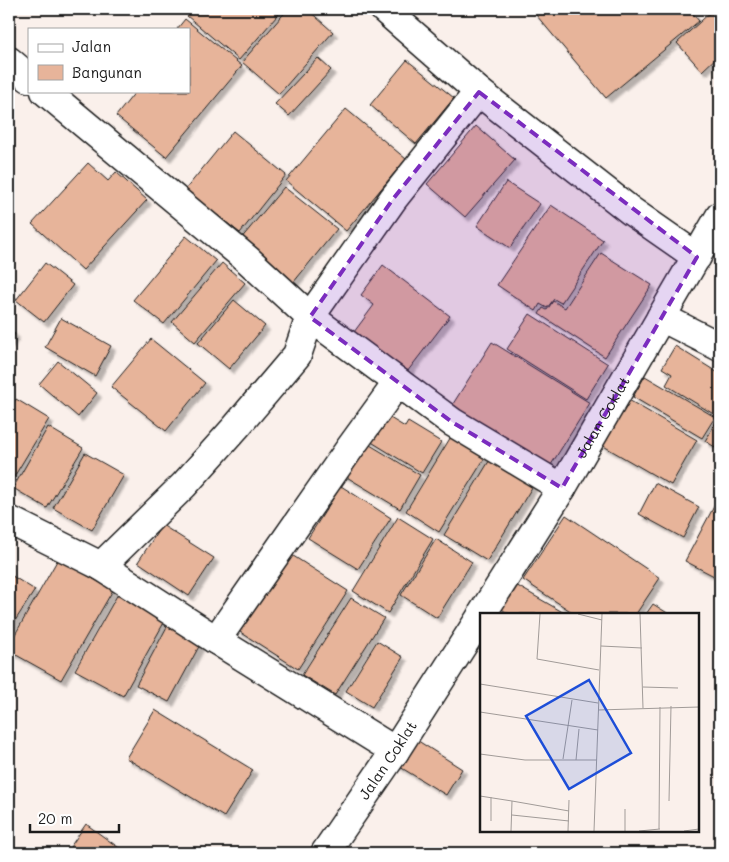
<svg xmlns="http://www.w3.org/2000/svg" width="729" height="862" font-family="Mali,sans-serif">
  <defs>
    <filter id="shadow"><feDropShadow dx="4.5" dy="4.5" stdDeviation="1" flood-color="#0004"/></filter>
  </defs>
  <rect width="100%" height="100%" fill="#faf0eb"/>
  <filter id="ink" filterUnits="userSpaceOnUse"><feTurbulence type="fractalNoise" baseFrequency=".02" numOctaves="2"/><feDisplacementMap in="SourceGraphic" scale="10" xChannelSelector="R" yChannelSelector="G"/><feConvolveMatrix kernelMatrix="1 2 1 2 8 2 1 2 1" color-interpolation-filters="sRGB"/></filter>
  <g filter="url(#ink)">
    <path fill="#e7b49a" stroke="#1c1c1c" filter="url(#shadow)" d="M 193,9 L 283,9 L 239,60 L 187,16 Z
      M 288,9 L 307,9 L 333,32 L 279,94 L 242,62 Z
      M 531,9 L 689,9 L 699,21 L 606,98 Z
      M 714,9 L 720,9 L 720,54 L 702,71 L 677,43 Z
      M 185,19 L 242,66 L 166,157 L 116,116 L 136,91 L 189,91 L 189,29 L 177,29 Z
      M 318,58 L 331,70 L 289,116 L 275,104 Z
      M 407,60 L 454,98 L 416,144 L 370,105 Z
      M 346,109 L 406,159 L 346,231 L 286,181 Z
      M 476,126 L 515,160 L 465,217 L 427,184 Z
      M 233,131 L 286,175 L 240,233 L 185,190 Z
      M 88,163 L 108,181 L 116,172 L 147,200 L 83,270 L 32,224 Z
      M 506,182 L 540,204 L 510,248 L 477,226 Z
      M 284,187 L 337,229 L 293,283 L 240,240 Z
      M 551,205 L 603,240 L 561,303 L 554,299 L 547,308 L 540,304 L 536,311 L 497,285 Z
      M 186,236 L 216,261 L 164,324 L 133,300 Z
      M 601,253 L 652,285 L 605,357 L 539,314 L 543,308 L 547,310 L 553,301 L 565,308 Z
      M 45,263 L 73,285 L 44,322 L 16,300 Z
      M 222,263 L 245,283 L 195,342 L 172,322 Z
      M 383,265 L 450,316 L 407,372 L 354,332 L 374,305 L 361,295 Z
      M 234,300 L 265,326 L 229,369 L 198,343 Z
      M 530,314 L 608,364 L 586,399 L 507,349 Z
      M 61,318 L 111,346 L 95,376 L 45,347 Z
      M 9,329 L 15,334 L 9,343 Z
      M 151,339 L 205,383 L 166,431 L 111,387 Z
      M 492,342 L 590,403 L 549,468 L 451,407 Z
      M 675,346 L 720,374 L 720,418 L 666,385 L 672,374 L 662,368 Z
      M 58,361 L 97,393 L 78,417 L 39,384 Z
      M 645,376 L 715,417 L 702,438 L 633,397 Z
      M 16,399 L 49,419 L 9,485 L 9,411 Z
      M 627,399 L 697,440 L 671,485 L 600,444 Z
      M 380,412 L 405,427 L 408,422 L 441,442 L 422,473 L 365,438 Z
      M 716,422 L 720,425 L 720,450 L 705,441 Z
      M 48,427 L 83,448 L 47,508 L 13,488 Z
      M 452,435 L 486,456 L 439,532 L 406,511 Z
      M 360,439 L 420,475 L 400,509 L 340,473 Z
      M 85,453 L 124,475 L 92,530 L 53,508 Z
      M 491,458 L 534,484 L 487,561 L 444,535 Z
      M 655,483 L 699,507 L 683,538 L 639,514 Z
      M 341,486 L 391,518 L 358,569 L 308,538 Z
      M 720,495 L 720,564 L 714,576 L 685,561 Z
      M 566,515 L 660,578 L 636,614 L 575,614 L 523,580 Z
      M 398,517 L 433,539 L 388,613 L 353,591 Z
      M 162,525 L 214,558 L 189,596 L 138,562 Z
      M 436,539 L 472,562 L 437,618 L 401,595 Z
      M 287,552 L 348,591 L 298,669 L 237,630 Z
      M 58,559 L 113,590 L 61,680 L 9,651 L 9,645 Z
      M 9,574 L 35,590 L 9,630 Z
      M 514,584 L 566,614 L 509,614 L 500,608 Z
      M 119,592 L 166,619 L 123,696 L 75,670 Z
      M 351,598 L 384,618 L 335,695 L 302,675 Z
      M 653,604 L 669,614 L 646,614 Z
      M 170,621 L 203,639 L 169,702 L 136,685 Z
      M 377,641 L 403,657 L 372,707 L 346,691 Z
      M 155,710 L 253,770 L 224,817 L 126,758 Z
      M 412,737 L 462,769 L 446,795 L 395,764 Z
      M 86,824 L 126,853 L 66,853 Z"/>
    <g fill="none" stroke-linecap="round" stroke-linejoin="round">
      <defs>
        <g id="minor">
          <path d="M 384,9 L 479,92 L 631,211 L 697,257"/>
          <path d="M 9,61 L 29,78"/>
          <path d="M 45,91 L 248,260 L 310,317 L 452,422 L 562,488"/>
          <path d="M 661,317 L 720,347"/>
          <path d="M 9,520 L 101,566 L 216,640 L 395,751"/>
          <path d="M 101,566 L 184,485 L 236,427 L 297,355 L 310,317 L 393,199 L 472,100 L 479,92"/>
          <path id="s1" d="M 482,614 L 562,488 L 720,216"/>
          <path d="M 216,640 L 350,448 L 398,382"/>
          <path id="s2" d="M 325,853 L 395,751 L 482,615"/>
        </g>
      </defs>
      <use href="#minor" stroke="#1c1c1c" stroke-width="31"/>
      <use href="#minor" stroke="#fff" stroke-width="28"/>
    </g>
  </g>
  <path fill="#7b2cbf" fill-opacity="0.2" stroke="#7b2cbf" stroke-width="4" stroke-dasharray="10 6" stroke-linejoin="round" d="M 479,92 L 697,257 L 562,488 L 452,422 L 310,317 L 393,199 Z"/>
  <g text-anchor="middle" stroke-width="5" stroke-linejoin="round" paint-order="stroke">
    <g font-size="15" fill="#1c1c1c" stroke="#fff">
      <text dy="5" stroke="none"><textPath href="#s1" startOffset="231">Jalan Coklat</textPath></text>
      <text dy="5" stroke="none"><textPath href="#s2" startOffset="112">Jalan Coklat</textPath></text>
    </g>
  </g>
  <g transform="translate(480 613)">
    <rect width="219" height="219" fill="#faf0eb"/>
    <path fill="none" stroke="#a19b98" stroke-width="1" d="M 60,1 L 57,46 L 119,57M 98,1 L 122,7M 160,1 L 163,95M 121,33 L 162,35M 0,71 L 118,90M 163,74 L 198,75M 118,97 L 219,94M 0,99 L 118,117M 0,141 L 45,147 L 117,147M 83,146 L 92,87M 96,147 L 99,116M 0,183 L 32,188 L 31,218M 32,188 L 89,198M 189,188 L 191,93M 32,202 L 89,208M 11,208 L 11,184M 179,216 L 180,94M 88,218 L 89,187M 114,218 L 122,1M 145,218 L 145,196M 159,218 L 180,216M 204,218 L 219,216"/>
    <path fill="#1d4ed8" fill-opacity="0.15" stroke="#1d4ed8" stroke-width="2.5" d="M 109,67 L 151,140 L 89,176 L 46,103 Z"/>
    <rect width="219" height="219" fill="none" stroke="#1c1c1c" stroke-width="2.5"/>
  </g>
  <rect width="729" height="862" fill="none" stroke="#fff" stroke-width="30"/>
  <rect x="15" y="15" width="699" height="832" fill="none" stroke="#1c1c1c" stroke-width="2" filter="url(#ink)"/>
  <rect x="28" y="28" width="162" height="65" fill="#ffffff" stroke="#a4a4a4"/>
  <rect x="38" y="44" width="25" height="8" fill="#ffffff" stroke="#a4a4a4"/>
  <text x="72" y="52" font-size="15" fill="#1c1c1c">Jalan</text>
  <rect x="38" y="65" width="25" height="15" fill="#e7b49a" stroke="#a4a4a4"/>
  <text x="72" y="78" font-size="15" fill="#1c1c1c">Bangunan</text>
  <path d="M30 824v8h89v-8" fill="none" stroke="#1c1c1c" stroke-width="2.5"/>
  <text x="38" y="824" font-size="15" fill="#1c1c1c" stroke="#ffffff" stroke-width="4" paint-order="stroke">20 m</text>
</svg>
